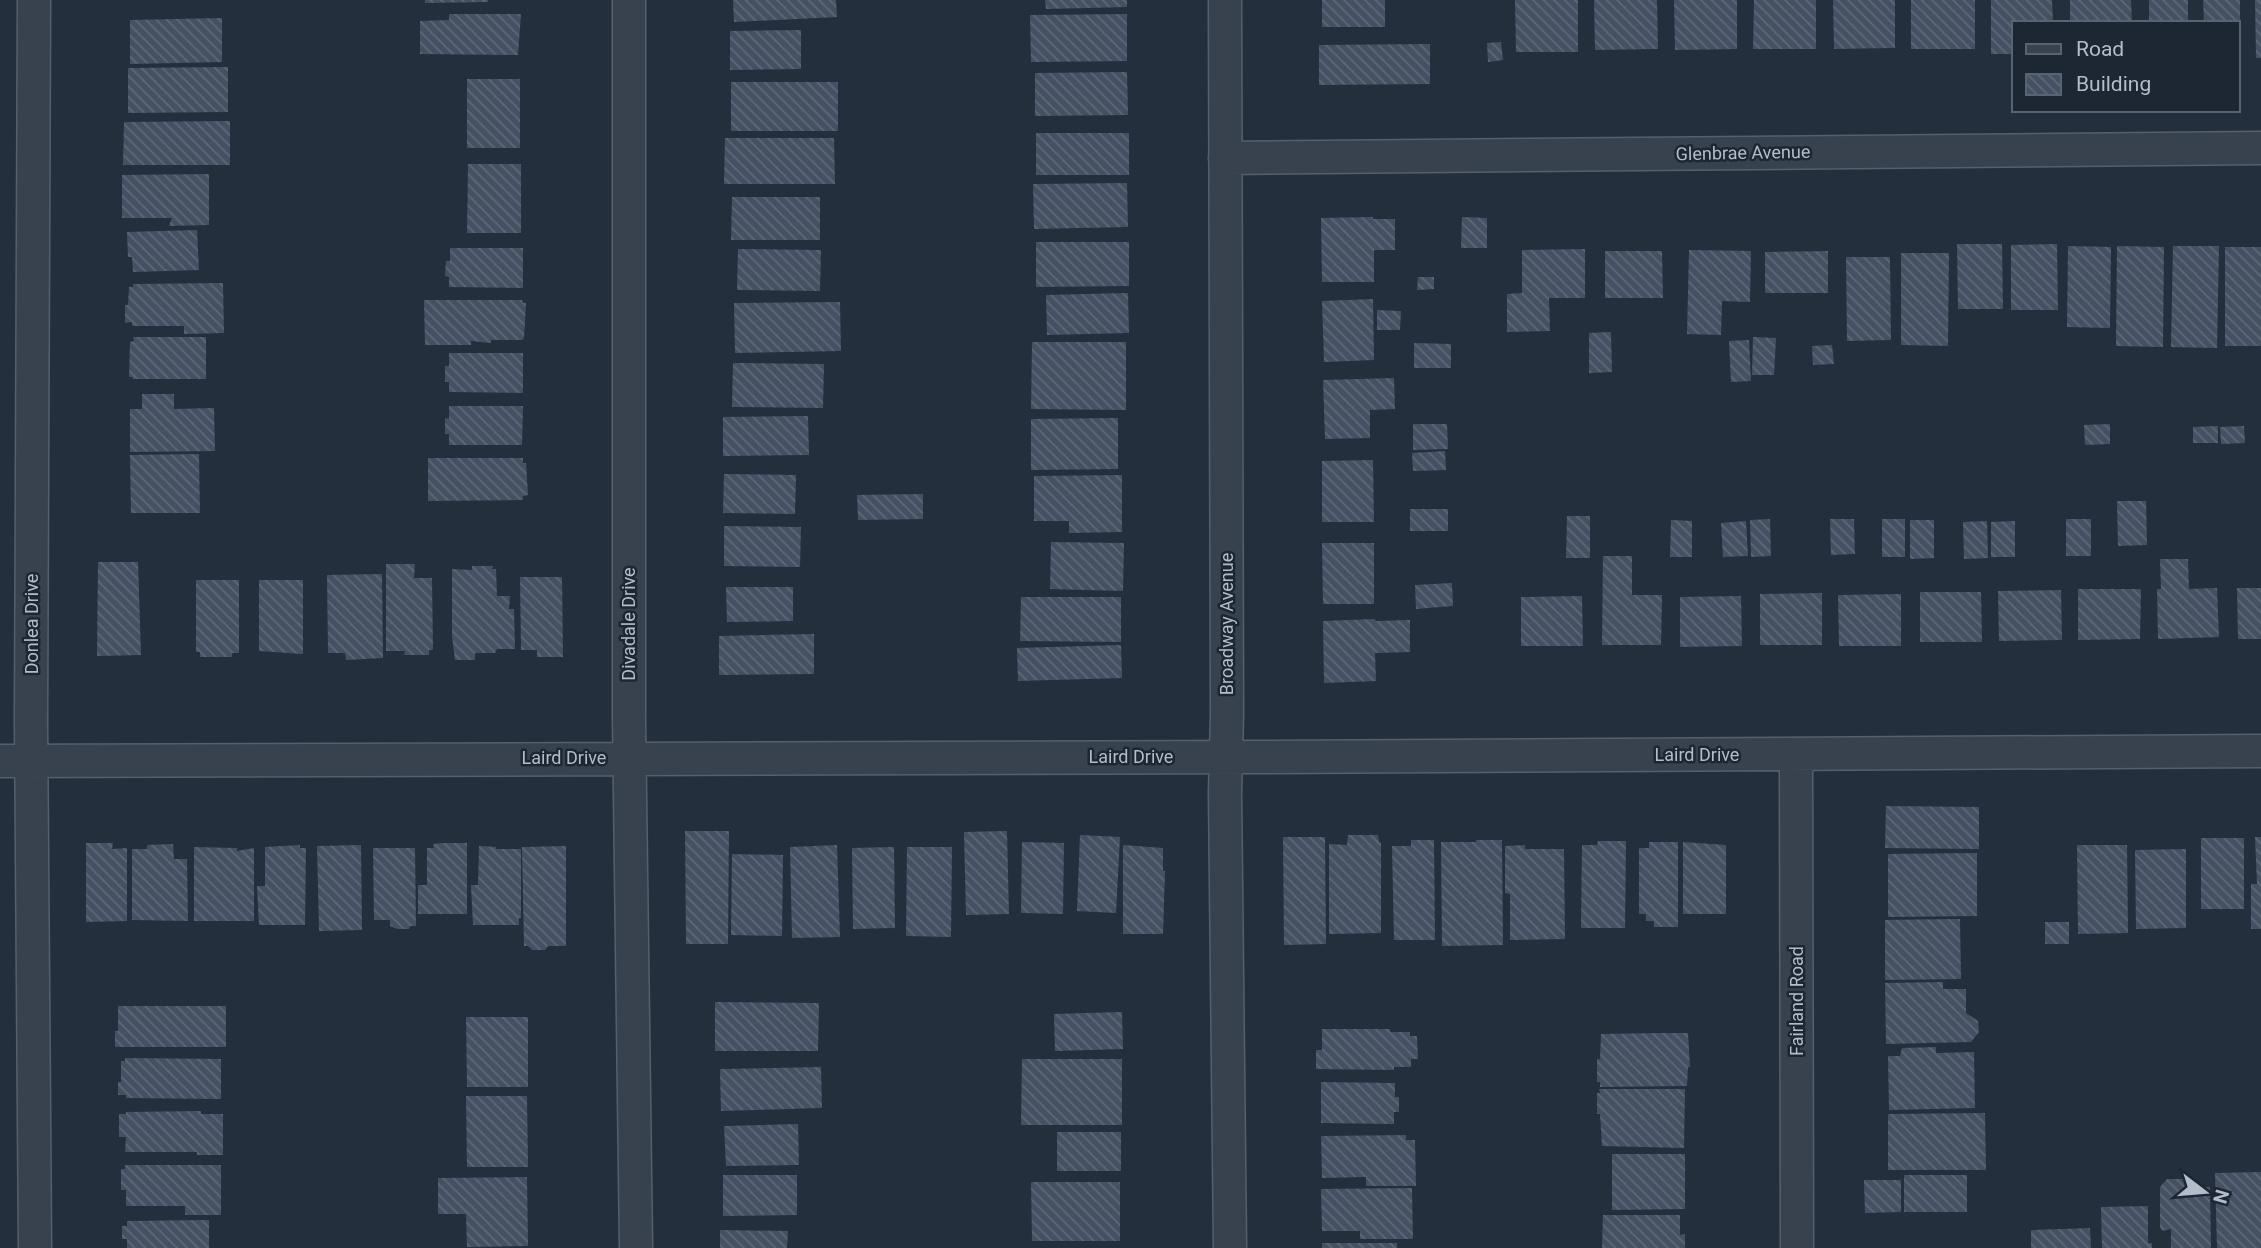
<svg xmlns="http://www.w3.org/2000/svg" width="2261" height="1248" font-family="Roboto,sans-serif">
  <defs>
    <pattern id="building-back-hatch" width="6" height="6" patternUnits="userSpaceOnUse" patternTransform="scale(1.75)"><rect width="6" height="6" fill="#455162"/><path d="M-1 5l2 2M0 0l6 6M5-1l2 2" fill="none" stroke="#5d6877"/></pattern>
  </defs>
  <rect width="100%" height="100%" fill="#242f3e"/>
  <path fill="url(#building-back-hatch)" d="M 425,0 L 488,0 L 488,2 L 425,3 Z
    M 733,0 L 836,0 L 837,17 L 734,22 Z
    M 1045,0 L 1127,0 L 1127,7 L 1046,9 Z
    M 1322,0 L 1385,0 L 1385,27 L 1322,27 Z
    M 1515,0 L 1578,0 L 1578,52 L 1516,52 Z
    M 1594,0 L 1657,0 L 1658,49 L 1595,50 Z
    M 1674,0 L 1737,0 L 1737,49 L 1675,50 Z
    M 1754,0 L 1816,0 L 1816,49 L 1753,49 Z
    M 1833,0 L 1895,0 L 1895,48 L 1834,49 Z
    M 1911,0 L 1975,0 L 1975,49 L 1911,49 Z
    M 1991,0 L 2052,0 L 2053,23 L 2014,23 L 2014,54 L 1991,54 Z
    M 2070,0 L 2131,0 L 2132,23 L 2070,23 Z
    M 2149,0 L 2188,0 L 2188,23 L 2149,23 Z
    M 2203,0 L 2240,0 L 2240,23 L 2204,23 Z
    M 2255,0 L 2261,0 L 2261,58 L 2256,58 Z
    M 449,14 L 521,14 L 518,55 L 420,54 L 420,21 L 449,20 Z
    M 1127,14 L 1127,61 L 1031,62 L 1030,15 Z
    M 222,18 L 222,62 L 130,64 L 130,20 Z
    M 801,30 L 801,69 L 730,70 L 730,31 Z
    M 1501,42 L 1503,60 L 1488,62 L 1487,43 Z
    M 1430,44 L 1430,84 L 1319,85 L 1319,45 Z
    M 228,67 L 228,112 L 128,113 L 128,68 Z
    M 1127,72 L 1128,115 L 1035,116 L 1035,73 Z
    M 467,79 L 520,79 L 520,148 L 467,148 Z
    M 731,82 L 838,82 L 838,131 L 731,131 Z
    M 230,121 L 230,165 L 123,165 L 124,122 Z
    M 1036,133 L 1129,133 L 1129,175 L 1036,175 Z
    M 725,138 L 834,138 L 835,184 L 724,184 Z
    M 468,164 L 521,164 L 521,233 L 467,233 Z
    M 209,174 L 209,225 L 169,226 L 172,218 L 122,218 L 122,175 Z
    M 1127,183 L 1128,227 L 1034,229 L 1033,184 Z
    M 732,197 L 820,197 L 820,240 L 731,240 Z
    M 1373,217 L 1373,219 L 1395,219 L 1395,250 L 1374,250 L 1374,282 L 1322,282 L 1321,218 Z
    M 1462,217 L 1487,218 L 1487,248 L 1461,248 Z
    M 197,230 L 199,270 L 133,272 L 132,257 L 128,257 L 127,232 Z
    M 1036,242 L 1129,242 L 1129,286 L 1036,287 Z
    M 1957,244 L 2002,244 L 2003,309 L 1958,309 Z
    M 2057,244 L 2058,310 L 2011,310 L 2011,245 Z
    M 2068,246 L 2111,247 L 2110,328 L 2067,327 Z
    M 2117,246 L 2164,247 L 2163,347 L 2116,346 Z
    M 2173,246 L 2219,246 L 2217,348 L 2171,347 Z
    M 2225,247 L 2261,247 L 2261,346 L 2225,346 Z
    M 450,248 L 523,248 L 523,288 L 449,287 L 449,277 L 445,276 L 446,261 L 450,261 Z
    M 738,249 L 821,250 L 820,291 L 737,290 Z
    M 1585,249 L 1585,298 L 1549,298 L 1550,331 L 1507,332 L 1507,294 L 1522,293 L 1522,250 Z
    M 1689,250 L 1751,251 L 1750,302 L 1722,301 L 1721,335 L 1687,334 Z
    M 1605,251 L 1662,251 L 1663,298 L 1605,298 Z
    M 1828,251 L 1828,293 L 1765,293 L 1765,252 Z
    M 1901,253 L 1949,253 L 1948,346 L 1901,345 Z
    M 1846,257 L 1890,257 L 1891,340 L 1847,341 Z
    M 1418,277 L 1434,277 L 1434,289 L 1417,290 Z
    M 223,283 L 224,333 L 184,334 L 184,326 L 132,326 L 132,322 L 125,323 L 125,305 L 128,305 L 129,287 L 133,287 L 133,284 Z
    M 1128,293 L 1129,333 L 1047,335 L 1046,295 Z
    M 1373,299 L 1374,360 L 1324,362 L 1322,301 Z
    M 424,300 L 522,300 L 523,303 L 526,303 L 524,338 L 522,340 L 491,340 L 491,343 L 471,341 L 471,345 L 425,345 Z
    M 840,302 L 841,351 L 735,353 L 734,303 Z
    M 1377,310 L 1401,311 L 1400,330 L 1377,330 Z
    M 1611,332 L 1612,372 L 1589,373 L 1589,333 Z
    M 133,337 L 206,337 L 206,379 L 132,379 L 133,377 L 129,377 L 130,342 L 134,341 Z
    M 1753,337 L 1776,338 L 1774,375 L 1752,375 Z
    M 1749,340 L 1751,381 L 1731,382 L 1729,341 Z
    M 1032,342 L 1126,342 L 1126,410 L 1031,409 Z
    M 1414,343 L 1451,344 L 1451,368 L 1414,368 Z
    M 1832,345 L 1834,364 L 1813,365 L 1812,346 Z
    M 449,353 L 523,353 L 523,393 L 449,392 L 449,382 L 445,382 L 445,366 L 449,366 Z
    M 733,363 L 824,364 L 823,408 L 732,407 Z
    M 1394,378 L 1395,409 L 1370,410 L 1370,438 L 1325,439 L 1323,380 Z
    M 142,394 L 174,394 L 174,409 L 214,408 L 215,451 L 130,452 L 130,409 L 142,409 Z
    M 449,406 L 523,406 L 522,445 L 449,445 L 449,434 L 445,434 L 445,418 L 449,419 Z
    M 808,416 L 809,455 L 723,456 L 723,417 Z
    M 1118,418 L 1118,469 L 1031,470 L 1031,419 Z
    M 1413,424 L 1447,424 L 1448,449 L 1413,450 Z
    M 2110,424 L 2110,444 L 2085,445 L 2084,425 Z
    M 2218,426 L 2218,443 L 2193,443 L 2193,427 Z
    M 2244,426 L 2245,443 L 2221,444 L 2220,427 Z
    M 1445,451 L 1446,470 L 1413,471 L 1412,453 Z
    M 199,454 L 200,513 L 131,513 L 130,455 Z
    M 428,458 L 523,458 L 523,463 L 526,463 L 528,495 L 523,496 L 523,500 L 428,501 Z
    M 1373,460 L 1374,522 L 1322,522 L 1322,461 Z
    M 724,474 L 796,475 L 795,514 L 723,513 Z
    M 1122,475 L 1122,532 L 1069,533 L 1069,521 L 1034,521 L 1034,476 Z
    M 923,494 L 923,519 L 858,520 L 857,495 Z
    M 2117,501 L 2146,501 L 2147,545 L 2118,546 Z
    M 1410,509 L 1448,509 L 1448,531 L 1410,531 Z
    M 1567,516 L 1590,516 L 1590,558 L 1566,558 Z
    M 1770,519 L 1771,556 L 1751,557 L 1750,520 Z
    M 1830,519 L 1854,519 L 1855,554 L 1831,555 Z
    M 1882,519 L 1905,519 L 1905,557 L 1882,557 Z
    M 2066,519 L 2091,519 L 2091,556 L 2066,556 Z
    M 1671,520 L 1692,521 L 1692,557 L 1670,557 Z
    M 1910,520 L 1934,520 L 1934,558 L 1910,559 Z
    M 1746,521 L 1748,556 L 1723,557 L 1721,523 Z
    M 1987,521 L 1988,558 L 1964,559 L 1963,522 Z
    M 2015,521 L 2015,557 L 1991,557 L 1991,522 Z
    M 724,526 L 801,527 L 800,567 L 724,566 Z
    M 1051,542 L 1124,543 L 1123,591 L 1050,589 Z
    M 1322,543 L 1374,543 L 1374,604 L 1323,604 Z
    M 1603,556 L 1632,556 L 1632,595 L 1662,595 L 1661,645 L 1602,645 Z
    M 2160,559 L 2188,559 L 2189,589 L 2217,588 L 2219,637 L 2158,639 L 2157,589 L 2161,589 Z
    M 98,562 L 138,562 L 141,655 L 97,656 Z
    M 386,564 L 415,564 L 414,578 L 432,578 L 433,650 L 429,650 L 429,655 L 404,655 L 405,651 L 386,651 Z
    M 472,566 L 493,566 L 492,569 L 496,569 L 497,596 L 510,596 L 509,609 L 514,609 L 515,649 L 497,649 L 495,653 L 475,653 L 475,660 L 455,660 L 452,636 L 452,569 L 472,570 Z
    M 382,574 L 383,658 L 346,660 L 345,653 L 328,653 L 327,575 Z
    M 520,577 L 562,577 L 563,657 L 537,657 L 537,650 L 521,650 Z
    M 196,580 L 239,580 L 239,653 L 232,653 L 232,657 L 200,657 L 200,652 L 196,652 Z
    M 259,580 L 303,580 L 303,654 L 259,651 Z
    M 1452,583 L 1453,606 L 1416,609 L 1415,585 Z
    M 726,587 L 793,587 L 793,621 L 727,622 Z
    M 2237,588 L 2261,588 L 2261,639 L 2238,639 Z
    M 2078,589 L 2141,589 L 2140,639 L 2078,640 Z
    M 2061,590 L 2062,640 L 1999,641 L 1998,591 Z
    M 1920,592 L 1981,592 L 1982,642 L 1920,642 Z
    M 1822,593 L 1822,645 L 1760,645 L 1760,594 Z
    M 1901,594 L 1901,646 L 1839,646 L 1838,595 Z
    M 1582,596 L 1583,646 L 1521,646 L 1521,597 Z
    M 1741,596 L 1742,646 L 1680,647 L 1680,597 Z
    M 1021,597 L 1121,597 L 1121,642 L 1020,641 Z
    M 1374,619 L 1376,621 L 1410,620 L 1410,652 L 1375,653 L 1376,681 L 1324,683 L 1323,621 Z
    M 814,634 L 814,674 L 719,675 L 719,636 Z
    M 1121,645 L 1122,678 L 1018,681 L 1017,648 Z
    M 1886,806 L 1979,807 L 1979,849 L 1885,848 Z
    M 685,831 L 729,831 L 728,944 L 686,944 Z
    M 1007,831 L 1009,914 L 966,915 L 964,832 Z
    M 1080,835 L 1120,837 L 1116,913 L 1077,911 Z
    M 1348,835 L 1378,835 L 1379,842 L 1381,843 L 1381,933 L 1329,934 L 1329,844 L 1347,845 Z
    M 1283,837 L 1325,837 L 1326,944 L 1284,945 Z
    M 2255,837 L 2261,837 L 2261,929 L 2251,929 L 2251,884 L 2257,884 Z
    M 2201,838 L 2244,838 L 2244,909 L 2201,909 Z
    M 1411,840 L 1434,840 L 1435,940 L 1394,940 L 1392,846 L 1411,846 Z
    M 1476,840 L 1502,840 L 1503,945 L 1442,946 L 1441,842 L 1476,842 Z
    M 1598,841 L 1626,841 L 1625,928 L 1581,928 L 1582,845 L 1597,845 Z
    M 1022,842 L 1064,843 L 1063,914 L 1021,913 Z
    M 1649,842 L 1678,842 L 1678,927 L 1654,927 L 1654,921 L 1646,921 L 1646,914 L 1639,914 L 1639,848 L 1649,848 Z
    M 1683,842 L 1726,845 L 1726,914 L 1683,914 Z
    M 86,843 L 113,843 L 112,849 L 127,848 L 127,921 L 86,922 Z
    M 442,843 L 467,843 L 467,914 L 418,914 L 418,885 L 427,885 L 427,848 L 434,848 L 433,844 Z
    M 173,844 L 174,859 L 187,859 L 188,921 L 132,920 L 132,849 L 147,849 L 147,845 Z
    M 300,845 L 300,848 L 306,848 L 305,925 L 259,925 L 257,886 L 265,886 L 265,847 Z
    M 361,845 L 362,930 L 319,931 L 317,846 Z
    M 837,845 L 840,937 L 792,938 L 790,847 Z
    M 1123,845 L 1163,848 L 1163,871 L 1165,871 L 1163,934 L 1123,934 Z
    M 1525,845 L 1525,849 L 1564,849 L 1565,939 L 1510,940 L 1510,894 L 1505,893 L 1505,846 Z
    M 2077,845 L 2127,845 L 2128,933 L 2078,934 Z
    M 479,846 L 496,847 L 496,849 L 521,849 L 521,918 L 519,918 L 519,925 L 473,925 L 471,885 L 478,885 Z
    M 566,846 L 566,946 L 548,946 L 545,950 L 532,950 L 528,946 L 524,946 L 522,847 Z
    M 194,847 L 237,848 L 237,851 L 254,848 L 254,921 L 194,921 Z
    M 894,847 L 895,928 L 853,929 L 852,848 Z
    M 907,847 L 952,847 L 951,937 L 906,936 Z
    M 373,848 L 415,848 L 416,926 L 410,926 L 409,929 L 397,929 L 390,926 L 390,920 L 374,920 Z
    M 2186,849 L 2186,928 L 2136,929 L 2135,850 Z
    M 1977,853 L 1977,916 L 1888,917 L 1888,854 Z
    M 732,854 L 783,855 L 782,936 L 731,935 Z
    M 1960,919 L 1961,979 L 1885,980 L 1885,920 Z
    M 2045,922 L 2069,922 L 2069,944 L 2045,944 Z
    M 1943,982 L 1943,989 L 1966,989 L 1966,1013 L 1978,1021 L 1979,1032 L 1971,1042 L 1886,1044 L 1885,983 Z
    M 715,1002 L 819,1003 L 818,1051 L 715,1051 Z
    M 118,1006 L 226,1006 L 226,1047 L 115,1047 L 115,1031 L 118,1031 Z
    M 1122,1012 L 1123,1049 L 1055,1051 L 1054,1014 Z
    M 466,1017 L 528,1017 L 528,1087 L 467,1087 Z
    M 1322,1029 L 1390,1029 L 1390,1032 L 1410,1032 L 1410,1036 L 1417,1036 L 1418,1059 L 1411,1059 L 1411,1067 L 1394,1067 L 1394,1070 L 1316,1069 L 1316,1050 L 1322,1050 Z
    M 1659,1033 L 1688,1033 L 1690,1067 L 1688,1067 L 1687,1086 L 1600,1087 L 1600,1082 L 1597,1082 L 1597,1059 L 1600,1059 L 1601,1034 Z
    M 1936,1047 L 1936,1053 L 1974,1052 L 1975,1108 L 1889,1110 L 1888,1056 L 1900,1056 L 1902,1048 Z
    M 125,1058 L 221,1059 L 221,1099 L 126,1098 L 126,1095 L 118,1095 L 118,1082 L 121,1082 L 121,1061 L 125,1061 Z
    M 1022,1059 L 1122,1059 L 1122,1125 L 1021,1125 Z
    M 821,1067 L 822,1108 L 721,1111 L 720,1069 Z
    M 1321,1082 L 1395,1083 L 1395,1097 L 1399,1097 L 1399,1112 L 1394,1112 L 1394,1124 L 1321,1123 Z
    M 1599,1089 L 1685,1089 L 1684,1148 L 1602,1146 L 1600,1114 L 1597,1114 L 1597,1093 L 1600,1093 Z
    M 466,1096 L 527,1096 L 528,1167 L 467,1167 Z
    M 201,1111 L 201,1114 L 223,1114 L 223,1155 L 197,1155 L 197,1152 L 125,1152 L 126,1137 L 119,1137 L 119,1114 L 126,1114 L 126,1112 Z
    M 1985,1113 L 1986,1170 L 1888,1170 L 1888,1114 Z
    M 798,1124 L 799,1165 L 726,1166 L 724,1126 Z
    M 1057,1132 L 1121,1132 L 1121,1171 L 1057,1171 Z
    M 1406,1135 L 1406,1140 L 1415,1140 L 1416,1186 L 1366,1186 L 1366,1177 L 1322,1178 L 1321,1136 Z
    M 1612,1154 L 1685,1154 L 1685,1209 L 1612,1210 Z
    M 125,1165 L 221,1165 L 221,1215 L 185,1215 L 185,1206 L 126,1206 L 126,1190 L 121,1190 L 121,1169 L 125,1169 Z
    M 2261,1172 L 2261,1248 L 2217,1248 L 2215,1173 Z
    M 723,1175 L 797,1175 L 797,1215 L 723,1216 Z
    M 1904,1175 L 1967,1175 L 1967,1212 L 1904,1212 Z
    M 527,1177 L 528,1246 L 467,1247 L 466,1214 L 438,1214 L 438,1178 Z
    M 2167,1179 L 2183,1179 L 2190,1187 L 2210,1187 L 2211,1248 L 2171,1248 L 2171,1229 L 2162,1231 L 2160,1227 L 2160,1187 Z
    M 1864,1180 L 1901,1180 L 1901,1212 L 1865,1213 Z
    M 1031,1182 L 1120,1182 L 1120,1241 L 1032,1241 Z
    M 1412,1188 L 1413,1239 L 1360,1239 L 1360,1231 L 1322,1231 L 1321,1189 Z
    M 2148,1206 L 2148,1243 L 2152,1243 L 2152,1248 L 2102,1248 L 2101,1207 Z
    M 1603,1215 L 1680,1215 L 1680,1235 L 1685,1234 L 1685,1248 L 1602,1248 Z
    M 209,1220 L 209,1248 L 127,1248 L 127,1239 L 122,1239 L 122,1226 L 127,1226 L 127,1221 Z
    M 2090,1228 L 2091,1248 L 2031,1248 L 2031,1230 Z
    M 720,1230 L 788,1231 L 787,1248 L 720,1248 Z
    M 1322,1243 L 1397,1243 L 1397,1248 L 1322,1248 Z"/>
  <g fill="none" stroke-linecap="round" stroke-linejoin="round">
    <defs>
      <path id="minor" d="M 34,0 L 31,721 L 35,1248
        M 629,0 L 629,719 L 636,1248
        M 1225,0 L 1227,715 L 1225,792 L 1230,1248
        M 1225,158 L 2261,148
        M 1796,754 L 1797,1248
        M 0,761 L 1268,757 L 2261,751"/>
    </defs>
    <use href="#minor" stroke="#565f6c" stroke-width="35"/>
    <use href="#minor" stroke="#38414e" stroke-width="32"/>
  </g>
  <g text-anchor="middle" stroke-width="5" stroke-linejoin="round" paint-order="stroke">
    <g font-size="18" fill="#b4bcc9" stroke="#1d2633">
      <text transform="translate(1743 153) rotate(-1)" y="6">Glenbrae Avenue</text>
      <text transform="translate(32 624) rotate(-90)" y="6">Donlea Drive</text>
      <text transform="translate(629 624) rotate(-90)" y="6">Divadale Drive</text>
      <text transform="translate(1227 624) rotate(-90)" y="6">Broadway Avenue</text>
      <text x="1697" y="761">Laird Drive</text>
      <text x="1131" y="763">Laird Drive</text>
      <text x="564" y="764">Laird Drive</text>
      <text transform="translate(1797 1001) rotate(-90)" y="6">Fairland Road</text>
    </g>
  </g>
  <rect x="2012" y="21" width="228" height="91" fill="#1d2633" stroke="#59626f" stroke-width="2"/>
  <rect x="2026" y="44" width="35" height="10" fill="#38414e" stroke="#59626f" stroke-width="2"/>
  <text x="2076" y="56" font-size="21" fill="#b4bcc9">Road</text>
  <rect x="2026" y="74" width="35" height="21" fill="url(#building-back-hatch)" stroke="#59626f" stroke-width="2"/>
  <text x="2076" y="91" font-size="21" fill="#b4bcc9">Building</text>
  <g transform="translate(2205 1192) rotate(106)" stroke="#1d2633" stroke-width="5" paint-order="stroke">
  <path d="M0-5L12 26L0 18L-12 26Z" fill="#b4bcc9"/>
  <text y="-10" font-size="19" font-weight="bold" text-anchor="middle" fill="#b4bcc9">N</text>
  </g>
</svg>
